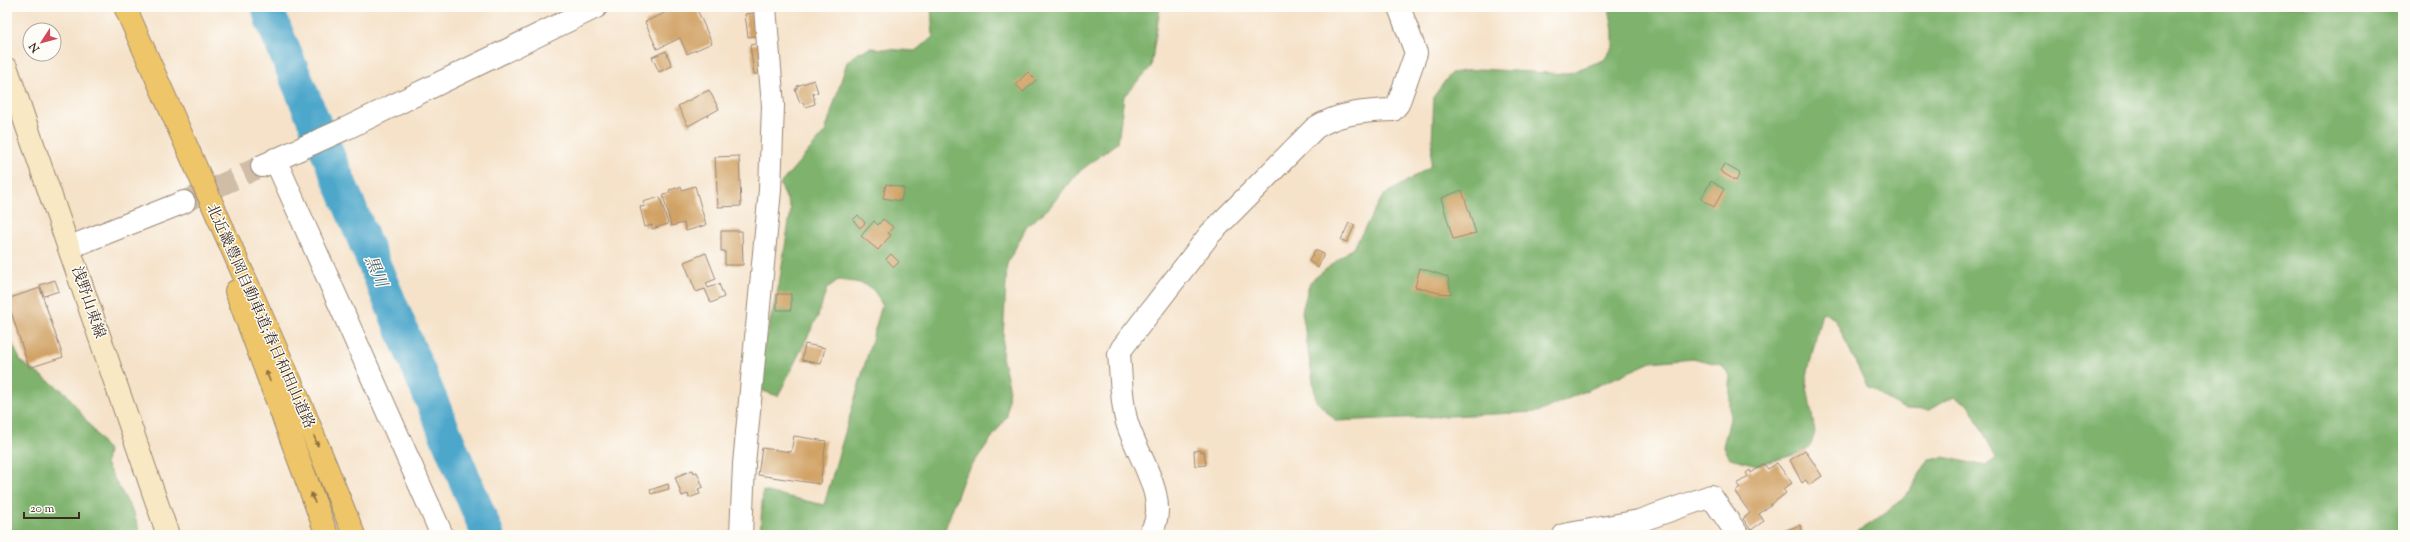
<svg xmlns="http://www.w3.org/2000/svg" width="2410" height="542" font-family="'Sorts Mill Goudy','Noto Serif JP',serif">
  <rect width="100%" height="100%" fill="#fdfcf7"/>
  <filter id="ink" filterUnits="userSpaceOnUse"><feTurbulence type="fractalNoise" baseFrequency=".025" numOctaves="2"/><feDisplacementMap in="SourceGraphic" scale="8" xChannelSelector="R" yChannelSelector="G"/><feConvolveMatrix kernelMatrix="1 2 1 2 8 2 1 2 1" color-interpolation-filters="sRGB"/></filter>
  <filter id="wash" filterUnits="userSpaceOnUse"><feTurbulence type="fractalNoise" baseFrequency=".012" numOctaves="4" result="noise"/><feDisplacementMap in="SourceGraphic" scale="16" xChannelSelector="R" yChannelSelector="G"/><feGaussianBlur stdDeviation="0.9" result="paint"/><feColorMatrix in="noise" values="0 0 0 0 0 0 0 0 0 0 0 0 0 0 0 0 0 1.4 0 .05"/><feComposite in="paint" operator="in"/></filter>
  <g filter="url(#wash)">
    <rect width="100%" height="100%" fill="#f5e2c9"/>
    <path fill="#7eb26d" stroke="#5c6e46" d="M 931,7 L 1160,7 L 1151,67 L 1124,96 L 1118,142 L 1076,174 L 1049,208 L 1027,226 L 1007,264 L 1002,357 L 1009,386 L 1007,416 L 964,477 L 943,535 L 760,535 L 763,491 L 824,505 L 882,305 C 872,281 861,283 838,280 L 827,288 L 818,316 L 778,396 L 763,391 L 756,378 L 779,285 L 791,209 L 780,184 L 825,132 L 847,62 L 857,53 L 870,48 L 915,51 L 933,37 Z
      M 1609,7 L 2403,7 L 2403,535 L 1850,535 L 1873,522 L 1906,496 L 1929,459 L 1943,457 L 1986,466 L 1996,457 L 1969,405 L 1954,396 L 1930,410 L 1904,409 L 1867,386 L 1835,319 L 1822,312 L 1806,380 L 1815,433 L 1810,446 L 1797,454 L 1757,465 L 1730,458 L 1723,446 L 1730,419 L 1730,375 L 1721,365 L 1693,358 L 1651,362 L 1538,412 L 1336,421 L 1316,401 L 1302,311 L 1310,282 L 1354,247 L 1383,196 L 1431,166 L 1434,96 L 1451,73 L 1479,69 L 1566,74 L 1604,60 L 1613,47 L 1613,31 Z
      M 7,332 L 21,362 L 66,393 L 108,450 L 106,464 L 134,514 L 141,535 L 7,535 Z"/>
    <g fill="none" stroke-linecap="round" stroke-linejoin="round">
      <path stroke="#4da7cb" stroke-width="33" d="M 268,7 L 271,19 L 488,535"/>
    </g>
    <g id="blocks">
      <path fill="#d1a265" d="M 677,7 L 696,7 L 712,43 L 687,54 L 680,38 L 657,49 L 645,22 Z
        M 763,12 L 768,74 L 754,74 L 750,45 L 765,42 L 765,35 L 748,37 L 745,14 Z
        M 666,51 L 672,66 L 659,72 L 652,57 Z
        M 1028,72 L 1036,80 L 1023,92 L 1016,84 Z
        M 814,80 L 818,92 L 813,93 L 815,104 L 805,107 L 803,102 L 800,103 L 795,89 L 797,89 L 797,86 Z
        M 709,90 L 719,109 L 688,126 L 678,106 Z
        M 739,156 L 741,206 L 718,207 L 715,157 Z
        M 1724,164 L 1740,173 L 1736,181 L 1720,171 Z
        M 1711,181 L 1724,189 L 1714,207 L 1701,199 Z
        M 886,184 L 904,188 L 901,201 L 883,198 Z
        M 695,186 L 706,225 L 686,231 L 684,223 L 671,226 L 663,195 L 670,193 L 669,190 L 681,187 L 682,190 Z
        M 1462,190 L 1476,233 L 1453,239 L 1441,198 Z
        M 660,197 L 668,224 L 652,229 L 652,225 L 645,227 L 640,207 L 645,206 L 643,202 Z
        M 858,215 L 865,223 L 860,228 L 853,220 Z
        M 883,219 L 893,227 L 888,233 L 891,235 L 878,250 L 861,236 L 874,221 L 878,225 Z
        M 1349,223 L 1355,225 L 1347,242 L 1341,240 Z
        M 721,231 L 742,231 L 743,265 L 725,265 L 725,251 L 721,251 Z
        M 1315,250 L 1324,254 L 1318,268 L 1309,261 Z
        M 706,253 L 716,279 L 706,283 L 708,288 L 719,284 L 724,297 L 711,303 L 705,289 L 696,292 L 684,262 Z
        M 891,254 L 899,262 L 894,267 L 886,259 Z
        M 1420,268 L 1448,277 L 1451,294 L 1439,293 L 1415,287 Z
        M 55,280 L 59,291 L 44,296 L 40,285 Z
        M 40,288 L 63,357 L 29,368 L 7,299 Z
        M 777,294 L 791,294 L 791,310 L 777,310 Z
        M 805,344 L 825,348 L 821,364 L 802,360 Z
        M 794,436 L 826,441 L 820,484 L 758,475 L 762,448 L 791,452 Z
        M 1201,450 L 1201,452 L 1204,451 L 1206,465 L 1195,466 L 1194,451 Z
        M 1805,450 L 1822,476 L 1809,485 L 1806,480 L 1802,483 L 1790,460 Z
        M 1777,463 L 1792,483 L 1783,489 L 1786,493 L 1759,514 L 1764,521 L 1751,530 L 1743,519 L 1750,513 L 1735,492 L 1740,488 L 1737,484 L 1748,476 L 1746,473 L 1750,470 L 1751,473 L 1764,464 L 1768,469 Z
        M 693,470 L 694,473 L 697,472 L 703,487 L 698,489 L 700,494 L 689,498 L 688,494 L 682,496 L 675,477 Z
        M 668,484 L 669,489 L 651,494 L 650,490 Z
        M 1800,525 L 1804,535 L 1785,535 L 1784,531 Z"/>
    </g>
  </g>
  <g filter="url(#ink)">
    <use href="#blocks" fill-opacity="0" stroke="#988674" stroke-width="1"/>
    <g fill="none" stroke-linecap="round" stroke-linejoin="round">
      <path stroke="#d0bda7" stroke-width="22" stroke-dasharray="22 11" stroke-linecap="butt" d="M 184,202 L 262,166"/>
      <defs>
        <path id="street" d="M 275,159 L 442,535
          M 262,166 L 347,128 L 596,7
          M 70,247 L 184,202
          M 741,535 L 744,464 L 770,190 L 773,106 L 765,7
          M 1149,535 C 1174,502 1134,452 1126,419 C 1121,398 1121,375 1119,354 L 1122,348 L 1210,234 L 1315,128 C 1338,113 1365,111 1393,110 L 1398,104 L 1416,53 L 1399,7
          M 1564,535 L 1639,521 L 1711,496 L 1738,535"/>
        <path id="secondary" d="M 7,69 L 168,535"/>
        <path id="highway" d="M 125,7 L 302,407 L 354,535
          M 236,291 L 327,535"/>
      </defs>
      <use href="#street" stroke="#988674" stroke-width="24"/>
      <use href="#secondary" stroke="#988674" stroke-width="24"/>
      <use href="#highway" stroke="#988674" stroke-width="24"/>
      <use href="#street" stroke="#fff" stroke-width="22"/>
      <use href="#secondary" stroke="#f8e8c3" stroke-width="22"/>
      <use href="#highway" stroke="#eec569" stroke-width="22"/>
    </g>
    <defs><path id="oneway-solid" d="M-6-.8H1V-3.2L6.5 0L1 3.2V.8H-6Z"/></defs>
    <g fill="#8c7040">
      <use href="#oneway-solid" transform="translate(268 376) rotate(-110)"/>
      <use href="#oneway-solid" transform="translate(316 441) rotate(68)"/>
      <use href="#oneway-solid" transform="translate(313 498) rotate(-110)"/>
    </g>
  </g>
  <g text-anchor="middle" stroke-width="3" stroke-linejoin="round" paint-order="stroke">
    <g font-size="15" fill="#3b2a1e" stroke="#fdfcf7">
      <text transform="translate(89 302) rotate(71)" y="5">浅野山東線</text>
      <text transform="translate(261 316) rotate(66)" y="5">北近畿豊岡自動車道;春日和田山道路</text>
    </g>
    <g font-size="16" font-style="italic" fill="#425c63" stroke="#fdfcf7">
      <text transform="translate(377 271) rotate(67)" y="6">黒川</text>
    </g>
  </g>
  <rect width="2410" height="542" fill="none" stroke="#fdfcf7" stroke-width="24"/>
  <g transform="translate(42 42) rotate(234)"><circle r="19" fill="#fdfcf7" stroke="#afa8a0"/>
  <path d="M0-3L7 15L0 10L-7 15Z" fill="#d1495b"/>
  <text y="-6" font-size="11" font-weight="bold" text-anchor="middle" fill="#3b2a1e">N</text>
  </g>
  <path d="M24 512v6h55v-6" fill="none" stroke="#3b2a1e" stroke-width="2"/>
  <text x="30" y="512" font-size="12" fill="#3b2a1e" stroke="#fdfcf7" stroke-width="3" paint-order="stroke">20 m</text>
</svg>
